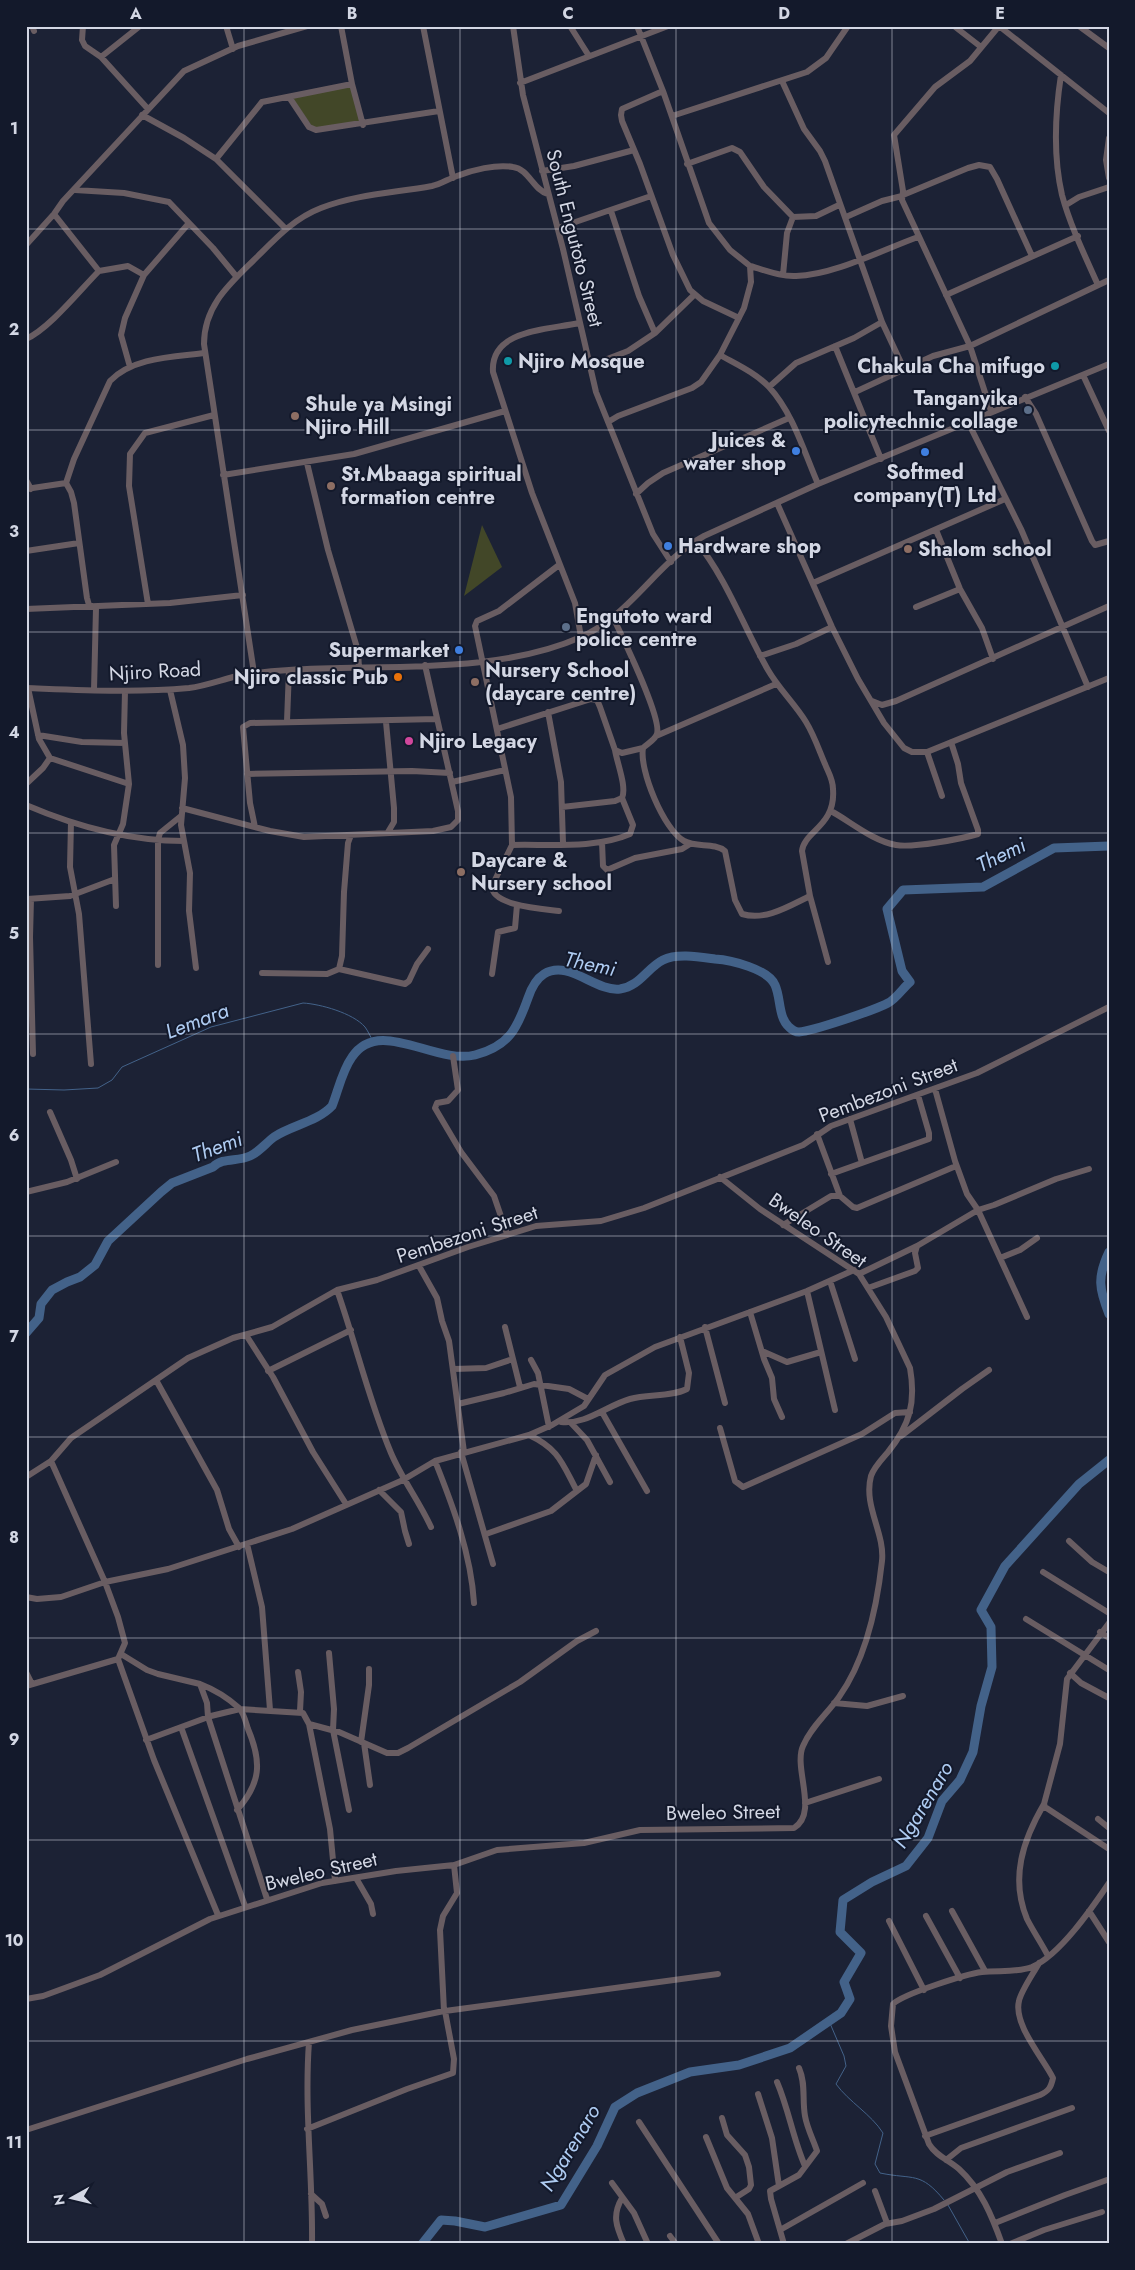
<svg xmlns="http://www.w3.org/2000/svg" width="1135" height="2270" font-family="Jost,sans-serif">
  <rect width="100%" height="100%" fill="#1c2235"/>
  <path fill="#424728" d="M 350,86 L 361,123 L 314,129 L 292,98 Z
    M 482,525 L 502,567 L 464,596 Z"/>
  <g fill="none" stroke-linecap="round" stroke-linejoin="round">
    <path stroke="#436289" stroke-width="1" d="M 26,1089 L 64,1090 L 98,1088 L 112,1080 L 122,1067 L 211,1027 L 303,1003 C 320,1004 353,1013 365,1027 C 368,1031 370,1036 373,1041
      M 829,2021 L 844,2056 L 846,2066 L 836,2084 C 849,2102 871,2114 883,2133 L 875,2164 L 880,2173 C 914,2180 920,2171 944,2200
      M 948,2205 L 970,2244"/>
    <path stroke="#436289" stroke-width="9" d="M 1109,1252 C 1097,1277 1099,1289 1109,1314
      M 26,1333 L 39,1318 L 41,1304 L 52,1290 L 67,1282 L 80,1277 L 95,1265 L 108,1241 L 161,1192 L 172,1183 L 213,1167 C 223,1157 237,1162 250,1156 C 259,1152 266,1143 274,1137 C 292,1125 317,1122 332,1106 C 338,1091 342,1071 352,1057 C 379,1016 435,1065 475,1055 C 509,1046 517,1029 528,998 C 531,989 536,979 544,974 C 569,959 595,992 620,989 C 640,986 647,968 663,960 C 677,953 700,957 715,959 C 731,960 768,969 775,985 C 781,998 778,1017 789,1027 C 792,1030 795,1032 799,1032 C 813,1031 875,1010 888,1003 C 896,999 903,988 910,982 L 902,971 L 887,909 L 903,890 L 983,887 L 1054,848 L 1109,846
      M 422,2244 L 441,2220 L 455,2221 L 485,2227 L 561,2205 L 597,2146 L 615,2107 L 637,2093 L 690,2072 L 739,2065 L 790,2048 L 841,2013 L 850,1999 L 844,1982 L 861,1953 L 840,1932 L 843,1900 L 872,1882 L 906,1866 L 928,1838 L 942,1801 L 960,1780 L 973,1752 L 981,1706 L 992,1667 L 991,1627 L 981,1610 L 1005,1566 L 1079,1484 L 1109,1460"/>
    <path stroke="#695d62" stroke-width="6" d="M 32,26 L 34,31
      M 83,26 L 82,40 L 85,46 L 101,57 L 148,109
      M 226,26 L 233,49
      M 341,26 L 352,84 L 363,125
      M 423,26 L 453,178
      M 513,26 L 523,95 L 563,249 L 596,392 L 653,534 L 671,562
      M 570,26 L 589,56
      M 954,26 L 981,47
      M 1079,26 L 1109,48
      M 101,57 L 140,26
      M 1061,75 C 1055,114 1053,156 1062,195 C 1070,225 1085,256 1098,285
      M 782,81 L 804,129 L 820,151 L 825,161 L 882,322 L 904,369
      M 520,83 L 668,26
      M 663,91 L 622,109 L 621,115 L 622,121 L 640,164 L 673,255 L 690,290 L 703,301 L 739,318
      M 289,97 L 309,127 L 316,130 L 439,111
      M 142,115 L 184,138 L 216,159 L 286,229
      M 672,116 L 807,72 L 826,58 L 848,26
      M 1109,138 L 1106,160 L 1109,178
      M 216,159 L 262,102 L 352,84
      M 687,164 L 732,148 L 740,152 L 764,187 L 793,217 L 816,216 L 839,205
      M 542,171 L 574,166 L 634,150
      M 75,190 L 124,193 L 169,202 L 213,248 L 236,276
      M 903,195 L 968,168 L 979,165 L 990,167 L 997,179 L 1032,256
      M 1066,205 L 1079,197 L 1109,187
      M 611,211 L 639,296 L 655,333
      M 54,214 L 99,271 L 128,266 L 144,275
      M 846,217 L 882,201 L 902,196
      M 558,228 L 651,196
      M 26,245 L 54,214 L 63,201 L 184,71 L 238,46 L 307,26
      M 750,266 C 765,270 781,277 796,276 C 834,275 882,250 918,237
      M 783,275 L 787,233 L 793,217
      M 946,295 L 1078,236
      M 579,323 C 548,330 490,329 493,372 L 532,493 L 575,603 L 581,637
      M 26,339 C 49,329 80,290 99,271
      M 835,346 L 881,459
      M 720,355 C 736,364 756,373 769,387 C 793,413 804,452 818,484
      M 589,366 L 628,351 L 655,333 L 694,295
      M 130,367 L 121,335 L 125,318 L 144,275 L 189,223
      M 1083,375 L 1109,431
      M 769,387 L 796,363 L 854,338 L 882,322
      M 855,392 L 933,356 L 970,346 L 1109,280
      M 1025,397 L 1036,414 L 1092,541 L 1095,545 L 1109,541
      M 991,411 L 970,346 L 902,200 L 903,191 L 894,135 L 935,87 L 970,61 L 999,26 L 1109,113
      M 608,422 L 618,416 L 692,388 L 701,382 L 720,355 L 744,308 L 751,282 L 750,266 L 730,250 L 709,223 L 663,91 L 637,26
      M 968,422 L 1021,529 L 1088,687
      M 307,463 L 328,550 L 358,651 L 359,668
      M 223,475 L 354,454 L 505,411
      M 26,480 L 31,489
      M 66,483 L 71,492 L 74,503 L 87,598 L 89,605 L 96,608 L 94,690
      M 26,489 L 66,483 L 74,459 L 110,381 C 133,357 174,357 205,353
      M 636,494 L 648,483 L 663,473 L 789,418
      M 777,503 L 832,627 L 858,679 L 884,723 L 904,748 L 912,752 L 927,752 L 1109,678
      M 936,530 L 960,589 L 982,628 L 993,659
      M 696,541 C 727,579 744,628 768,670 C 779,689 795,704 806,722 C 814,735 819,750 825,764 C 828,772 833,779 833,789 C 836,826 804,831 802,851 L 810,896 L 828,962
      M 26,551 L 79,543
      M 559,565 L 499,611 L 477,621 L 475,626 L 511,797 L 512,845 L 492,886 C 491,906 544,909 559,911
      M 813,583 L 1005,499
      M 148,604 L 129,486 L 130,454 L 145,433 L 214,415
      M 916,607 L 960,589
      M 26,609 L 170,603 L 243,595
      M 613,617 C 622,637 662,717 657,734 C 655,740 647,744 643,748 C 639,770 664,830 684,841 C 697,848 714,842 725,851 L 735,900 L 742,914 C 766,921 789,906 810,896
      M 760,656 L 796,644 L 832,627
      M 254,673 L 204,344 C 204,304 232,282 258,256 C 277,237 295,218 321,208 C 357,194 394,193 432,186 C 441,184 448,179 457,176 C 472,170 496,164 513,167 C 529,169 533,190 548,194
      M 26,688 C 80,690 135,693 189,688 C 204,686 218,681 233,677 C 252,673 270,671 289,670 C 382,664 496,675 581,637 C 631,615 657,562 704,536 L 818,484 L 1109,364
      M 170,690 L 183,745 L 185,778 L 181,825 L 190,873 L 189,911 L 196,968
      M 872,701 L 882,705 L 896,701 L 1109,606
      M 548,712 L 561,782 L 563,843
      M 287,721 L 289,670
      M 386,722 L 394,808 L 394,822 L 388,832
      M 497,729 L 591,699 L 597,700 L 600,707 L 615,750 L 622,753 L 643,748
      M 38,735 L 82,742 L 125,743
      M 656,736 L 776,684
      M 927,752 L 942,796
      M 50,758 L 129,784
      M 247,774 L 412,771 L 450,773
      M 452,782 L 505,770
      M 26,784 L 43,768 L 50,758 L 39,739 L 28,688
      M 26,805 C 75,826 131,841 184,841
      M 562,807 L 615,801 L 622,798 C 627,787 617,763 615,750
      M 182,808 L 270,831 L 304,837 L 433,831 L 451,827 L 458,820 L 458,811 L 425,665
      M 831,811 C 851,822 873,841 896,845 C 913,848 961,839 978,834 L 978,830 L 961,783 L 958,764 L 951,742
      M 71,822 L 70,867 L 79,914 L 91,1064
      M 255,827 L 250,803 L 243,727 L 250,723 L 437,719
      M 602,842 L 603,866 L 607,870 L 635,858 L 682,849 L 690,844
      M 512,845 C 548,844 596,849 630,834 L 633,825 L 622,798
      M 27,899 L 70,896 L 115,879
      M 31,899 L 30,937 L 33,1054
      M 116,906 L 114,845 L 123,824 L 129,784 L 124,733 L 125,691
      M 158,965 L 158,840 L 160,833 L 181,816
      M 339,969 L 405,984 L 409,981 L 417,964 L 428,949
      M 262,973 L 327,974 L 339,969 L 342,956 L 344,892 L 348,843 L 351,835
      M 492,974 L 498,932 L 515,928 L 517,905
      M 453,1056 L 458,1090 L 448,1101 L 437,1103 L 435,1108 L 461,1152 L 494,1196 L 507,1234
      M 935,1089 L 955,1161 L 967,1194 L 978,1210 L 1027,1317
      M 50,1112 L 71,1160 L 77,1179
      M 850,1119 L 862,1163
      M 817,1134 L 840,1196
      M 831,1174 L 929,1139 L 929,1133 L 918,1095
      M 26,1192 L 67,1182 L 116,1162
      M 783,1225 L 831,1196 L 840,1196 L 853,1207 L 857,1208 L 956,1166
      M 1000,1258 L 1020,1250 L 1037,1238
      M 419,1266 L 437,1298 L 442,1321 L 449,1341 L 464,1452
      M 859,1274 L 917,1246
      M 830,1281 L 855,1359
      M 868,1288 L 915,1271 L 918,1268 L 915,1253 L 917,1246 L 978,1210 L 994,1205 L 1056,1179 L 1089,1169
      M 337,1290 C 356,1344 369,1401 391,1453 C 402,1479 419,1501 431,1527
      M 807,1291 L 835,1410
      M 750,1312 L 764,1359 L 772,1378 L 774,1399 L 782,1417
      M 505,1327 L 520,1387
      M 705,1327 L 725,1403
      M 246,1335 L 273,1377 L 313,1452 L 346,1504
      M 762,1351 L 787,1362 L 821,1352
      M 531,1360 L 538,1373 L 549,1427
      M 454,1369 L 486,1368 L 513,1359
      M 268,1371 L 351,1330
      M 156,1380 L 217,1490 L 229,1529 L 239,1547
      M 458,1404 L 504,1393 L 534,1384 L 569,1389 L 588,1399
      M 602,1412 L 647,1491
      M 561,1422 C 586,1425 606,1406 630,1399 C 648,1394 671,1397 687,1389 L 689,1373 L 680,1337
      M 571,1423 L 587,1440 L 610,1482
      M 720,1428 L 735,1481 L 743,1487 L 862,1434 L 895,1413 L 910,1412
      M 529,1435 C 559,1449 562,1463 577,1491
      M 901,1436 L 962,1389 L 989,1370
      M 461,1452 L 493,1564
      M 51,1461 L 105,1582 L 118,1617 L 125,1643 L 118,1659 L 154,1760 L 218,1915
      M 435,1461 C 453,1506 471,1554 474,1603
      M 26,1477 L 51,1461 L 71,1438 L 188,1358 L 233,1338 L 272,1327 L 337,1290 L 377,1280 L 468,1247 L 536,1226 L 601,1221 L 644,1208 L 803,1145 L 831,1126 L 977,1073 L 1109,1007
      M 379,1490 L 401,1512 L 405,1531 L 409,1544
      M 486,1534 L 551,1511 L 586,1484 L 596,1455
      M 1069,1541 L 1092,1562 L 1109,1572
      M 247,1544 L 262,1607 L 270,1710
      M 1043,1572 L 1109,1613
      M 26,1597 L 37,1599 L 61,1597 L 105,1582 L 168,1569 L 292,1529 L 403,1480 L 435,1461 L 529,1435 L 552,1425 L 584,1406 L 605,1375 L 655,1347 L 807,1291 L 854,1270
      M 1026,1619 L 1109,1670
      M 1109,1623 L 1067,1679 L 1060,1744 L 1044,1804 L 1045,1807 L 1109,1849
      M 1100,1632 L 1109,1638
      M 329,1653 L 334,1709 L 333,1730 L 349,1810
      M 121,1654 L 147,1670 L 158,1674 L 200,1684 L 207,1703 L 208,1717 L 267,1899
      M 26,1672 L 32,1684
      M 298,1672 L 301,1692 L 300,1711
      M 1070,1673 L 1081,1683 L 1109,1698
      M 200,1684 C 213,1689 228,1698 239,1708 C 244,1713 246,1723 248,1729 C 262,1762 261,1783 237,1810
      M 26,1686 L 118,1659
      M 834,1703 L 867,1706 L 903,1696
      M 309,1724 L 339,1732 L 387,1753 L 398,1753 L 408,1748 L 520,1682 L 577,1641 L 596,1631
      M 181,1727 L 245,1906
      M 146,1740 L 211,1716 L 240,1709 L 303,1713 L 309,1724 L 330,1829 L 335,1881
      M 361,1742 L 369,1685 L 369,1669
      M 364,1743 L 370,1785
      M 805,1803 L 879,1779
      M 1044,1804 C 1023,1840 1010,1878 1027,1919 C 1033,1931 1042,1944 1048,1956
      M 1098,1819 L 1109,1828
      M 356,1878 L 371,1904 L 373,1914
      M 952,1911 L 985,1971
      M 1089,1911 L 1109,1942
      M 926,1916 L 960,1978
      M 889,1921 L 924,1990
      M 26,1999 L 43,1996 L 100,1975 L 210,1919 L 322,1883 L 396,1871 L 454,1865 L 497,1850 L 584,1843 L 640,1830 L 794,1828 C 819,1813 793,1768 803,1746 C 811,1727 827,1714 839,1697 C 866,1659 877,1607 882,1561 C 885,1533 863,1506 871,1476 C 874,1467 882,1459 888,1452 C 910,1425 916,1402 910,1368 L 886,1317 L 859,1274 L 760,1209 L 720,1177
      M 309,2042 C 304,2110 313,2176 312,2244
      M 777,2082 C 789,2110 793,2139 805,2166
      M 758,2094 L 772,2138 L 779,2186
      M 722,2118 L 727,2135 L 745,2155 L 749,2167 L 751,2185 L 749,2189 L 735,2198
      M 639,2122 L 719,2244
      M 307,2129 L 407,2089 L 453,2073 L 454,2059 L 445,2011 L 718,1974
      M 26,2130 L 247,2059 L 352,2030 L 444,2011 L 440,1930 L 443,1916 L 457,1893 L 454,1865
      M 925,2136 L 1040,2095 C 1049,2091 1051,2087 1053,2078 C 1043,2058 1013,2024 1019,2001 C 1021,1991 1033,1974 1039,1963
      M 706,2137 L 727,2188 L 748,2214 L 759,2244
      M 946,2160 L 961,2148 L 1072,2108
      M 612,2183 L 634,2213 L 648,2244
      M 875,2191 L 887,2223
      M 311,2194 L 322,2204 L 326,2216
      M 622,2198 C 612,2215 616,2226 624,2244
      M 995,2223 L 1065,2195 L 1107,2180
      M 780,2230 L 863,2183
      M 670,2236 L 676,2244
      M 784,2244 L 771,2199 L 770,2191 L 799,2175 L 817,2151 C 813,2139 807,2128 805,2116 C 802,2099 806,2084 799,2068
      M 846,2244 L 885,2224 L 902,2221 L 934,2209 L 1007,2172 L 1060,2153
      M 1002,2244 C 992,2216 981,2189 959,2169 C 949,2160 936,2156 929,2144 L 895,2052 L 891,2026 L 893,2004 C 903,1994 966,1974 982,1972 C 998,1970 1017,1973 1032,1967 C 1060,1955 1092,1908 1109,1883
      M 1010,2244 L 1044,2230 L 1102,2212"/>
  </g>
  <path fill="none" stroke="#d3d7e4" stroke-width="1" stroke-opacity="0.55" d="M 244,26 L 244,2244M 460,26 L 460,2244M 676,26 L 676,2244M 892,26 L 892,2244M 26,229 L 1109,229M 26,430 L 1109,430M 26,632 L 1109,632M 26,833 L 1109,833M 26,1034 L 1109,1034M 26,1236 L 1109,1236M 26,1437 L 1109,1437M 26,1638 L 1109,1638M 26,1840 L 1109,1840M 26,2041 L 1109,2041"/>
  <g fill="#0f9aa8" stroke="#13192b" stroke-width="2">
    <circle cx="508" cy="361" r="5"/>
    <circle cx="1055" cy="366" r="5"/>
  </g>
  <g fill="#5c6f8a" stroke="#13192b" stroke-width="2">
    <circle cx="1028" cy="410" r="5"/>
    <circle cx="566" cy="627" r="5"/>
  </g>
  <g fill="#8d6e63" stroke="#13192b" stroke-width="2">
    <circle cx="295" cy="416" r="5"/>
    <circle cx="331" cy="486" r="5"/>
    <circle cx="908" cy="549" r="5"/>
    <circle cx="475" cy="682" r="5"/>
    <circle cx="461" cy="872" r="5"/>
  </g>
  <g fill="#3f7fe0" stroke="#13192b" stroke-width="2">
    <circle cx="796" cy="451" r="5"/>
    <circle cx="925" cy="452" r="5"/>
    <circle cx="668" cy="546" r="5"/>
    <circle cx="459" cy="650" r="5"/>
  </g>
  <circle fill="#e8710a" stroke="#13192b" stroke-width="2" cx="398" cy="677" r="5"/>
  <circle fill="#d1479c" stroke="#13192b" stroke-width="2" cx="409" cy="741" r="5"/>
  <g text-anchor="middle" stroke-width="4" stroke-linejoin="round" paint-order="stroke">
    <g font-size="20" fill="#d3d7e4" stroke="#13192b">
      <text transform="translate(575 238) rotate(76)" y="7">South Engutoto Street</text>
      <text transform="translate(155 671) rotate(-3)" y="7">Njiro Road</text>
      <text transform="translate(888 1090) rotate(-21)" y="7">Pembezoni Street</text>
      <text transform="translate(818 1230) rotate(35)" y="7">Bweleo Street</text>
      <text transform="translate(467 1234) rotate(-18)" y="7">Pembezoni Street</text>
      <text transform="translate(723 1812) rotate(-1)" y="7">Bweleo Street</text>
      <text transform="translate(321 1871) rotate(-13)" y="7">Bweleo Street</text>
    </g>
    <g font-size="20" font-weight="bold" fill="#d3d7e4" stroke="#13192b" text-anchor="start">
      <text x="518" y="368">Njiro Mosque</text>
      <text x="1045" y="373" text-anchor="end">Chakula Cha mifugo</text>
      <text x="1018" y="405" text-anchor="end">Tanganyika<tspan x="1018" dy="23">policytechnic collage</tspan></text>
      <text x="305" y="411">Shule ya Msingi<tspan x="305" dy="23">Njiro Hill</tspan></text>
      <text x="786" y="447" text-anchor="end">Juices &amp;<tspan x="786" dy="23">water shop</tspan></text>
      <text x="925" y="479" text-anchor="middle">Softmed<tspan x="925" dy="23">company(T) Ltd</tspan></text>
      <text x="341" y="481">St.Mbaaga spiritual<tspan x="341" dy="23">formation centre</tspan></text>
      <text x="678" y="553">Hardware shop</text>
      <text x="918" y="556">Shalom school</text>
      <text x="576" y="623">Engutoto ward<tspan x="576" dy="23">police centre</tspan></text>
      <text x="449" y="657" text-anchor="end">Supermarket</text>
      <text x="485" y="677">Nursery School<tspan x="485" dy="23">(daycare centre)</tspan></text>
      <text x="388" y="684" text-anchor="end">Njiro classic Pub</text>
      <text x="419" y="748">Njiro Legacy</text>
      <text x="471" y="867">Daycare &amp;<tspan x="471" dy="23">Nursery school</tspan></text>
    </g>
    <g font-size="21" font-style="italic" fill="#afccf2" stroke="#13192b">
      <text transform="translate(1001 855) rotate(-26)" y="7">Themi</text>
      <text transform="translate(590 964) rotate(12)" y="7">Themi</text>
      <text transform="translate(197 1021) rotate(-21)" y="7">Lemara</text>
      <text transform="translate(217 1147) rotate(-20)" y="7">Themi</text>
      <text transform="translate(923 1805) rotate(-59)" y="7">Ngarenaro</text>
      <text transform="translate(570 2148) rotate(-59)" y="7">Ngarenaro</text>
    </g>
  </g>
  <rect width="1135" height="2270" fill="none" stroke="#13192b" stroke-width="55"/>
  <g transform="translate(72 2198) rotate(262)" stroke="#13192b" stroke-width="4" paint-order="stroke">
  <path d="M0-4L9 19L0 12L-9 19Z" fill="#d3d7e4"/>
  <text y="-8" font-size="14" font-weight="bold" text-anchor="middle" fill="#d3d7e4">N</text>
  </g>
  <rect x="28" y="28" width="1080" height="2214" fill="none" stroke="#d3d7e4" stroke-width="2"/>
  <g font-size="16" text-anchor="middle" font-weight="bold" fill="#d3d7e4">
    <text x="136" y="19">A</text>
    <text x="352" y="19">B</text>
    <text x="568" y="19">C</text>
    <text x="784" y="19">D</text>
    <text x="1000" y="19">E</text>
    <text x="14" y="134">1</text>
    <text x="14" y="335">2</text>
    <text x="14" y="537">3</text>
    <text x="14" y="738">4</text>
    <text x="14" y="939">5</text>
    <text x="14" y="1141">6</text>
    <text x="14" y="1342">7</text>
    <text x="14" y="1543">8</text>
    <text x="14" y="1745">9</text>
    <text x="14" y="1946">10</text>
    <text x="14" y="2148">11</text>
  </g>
</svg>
